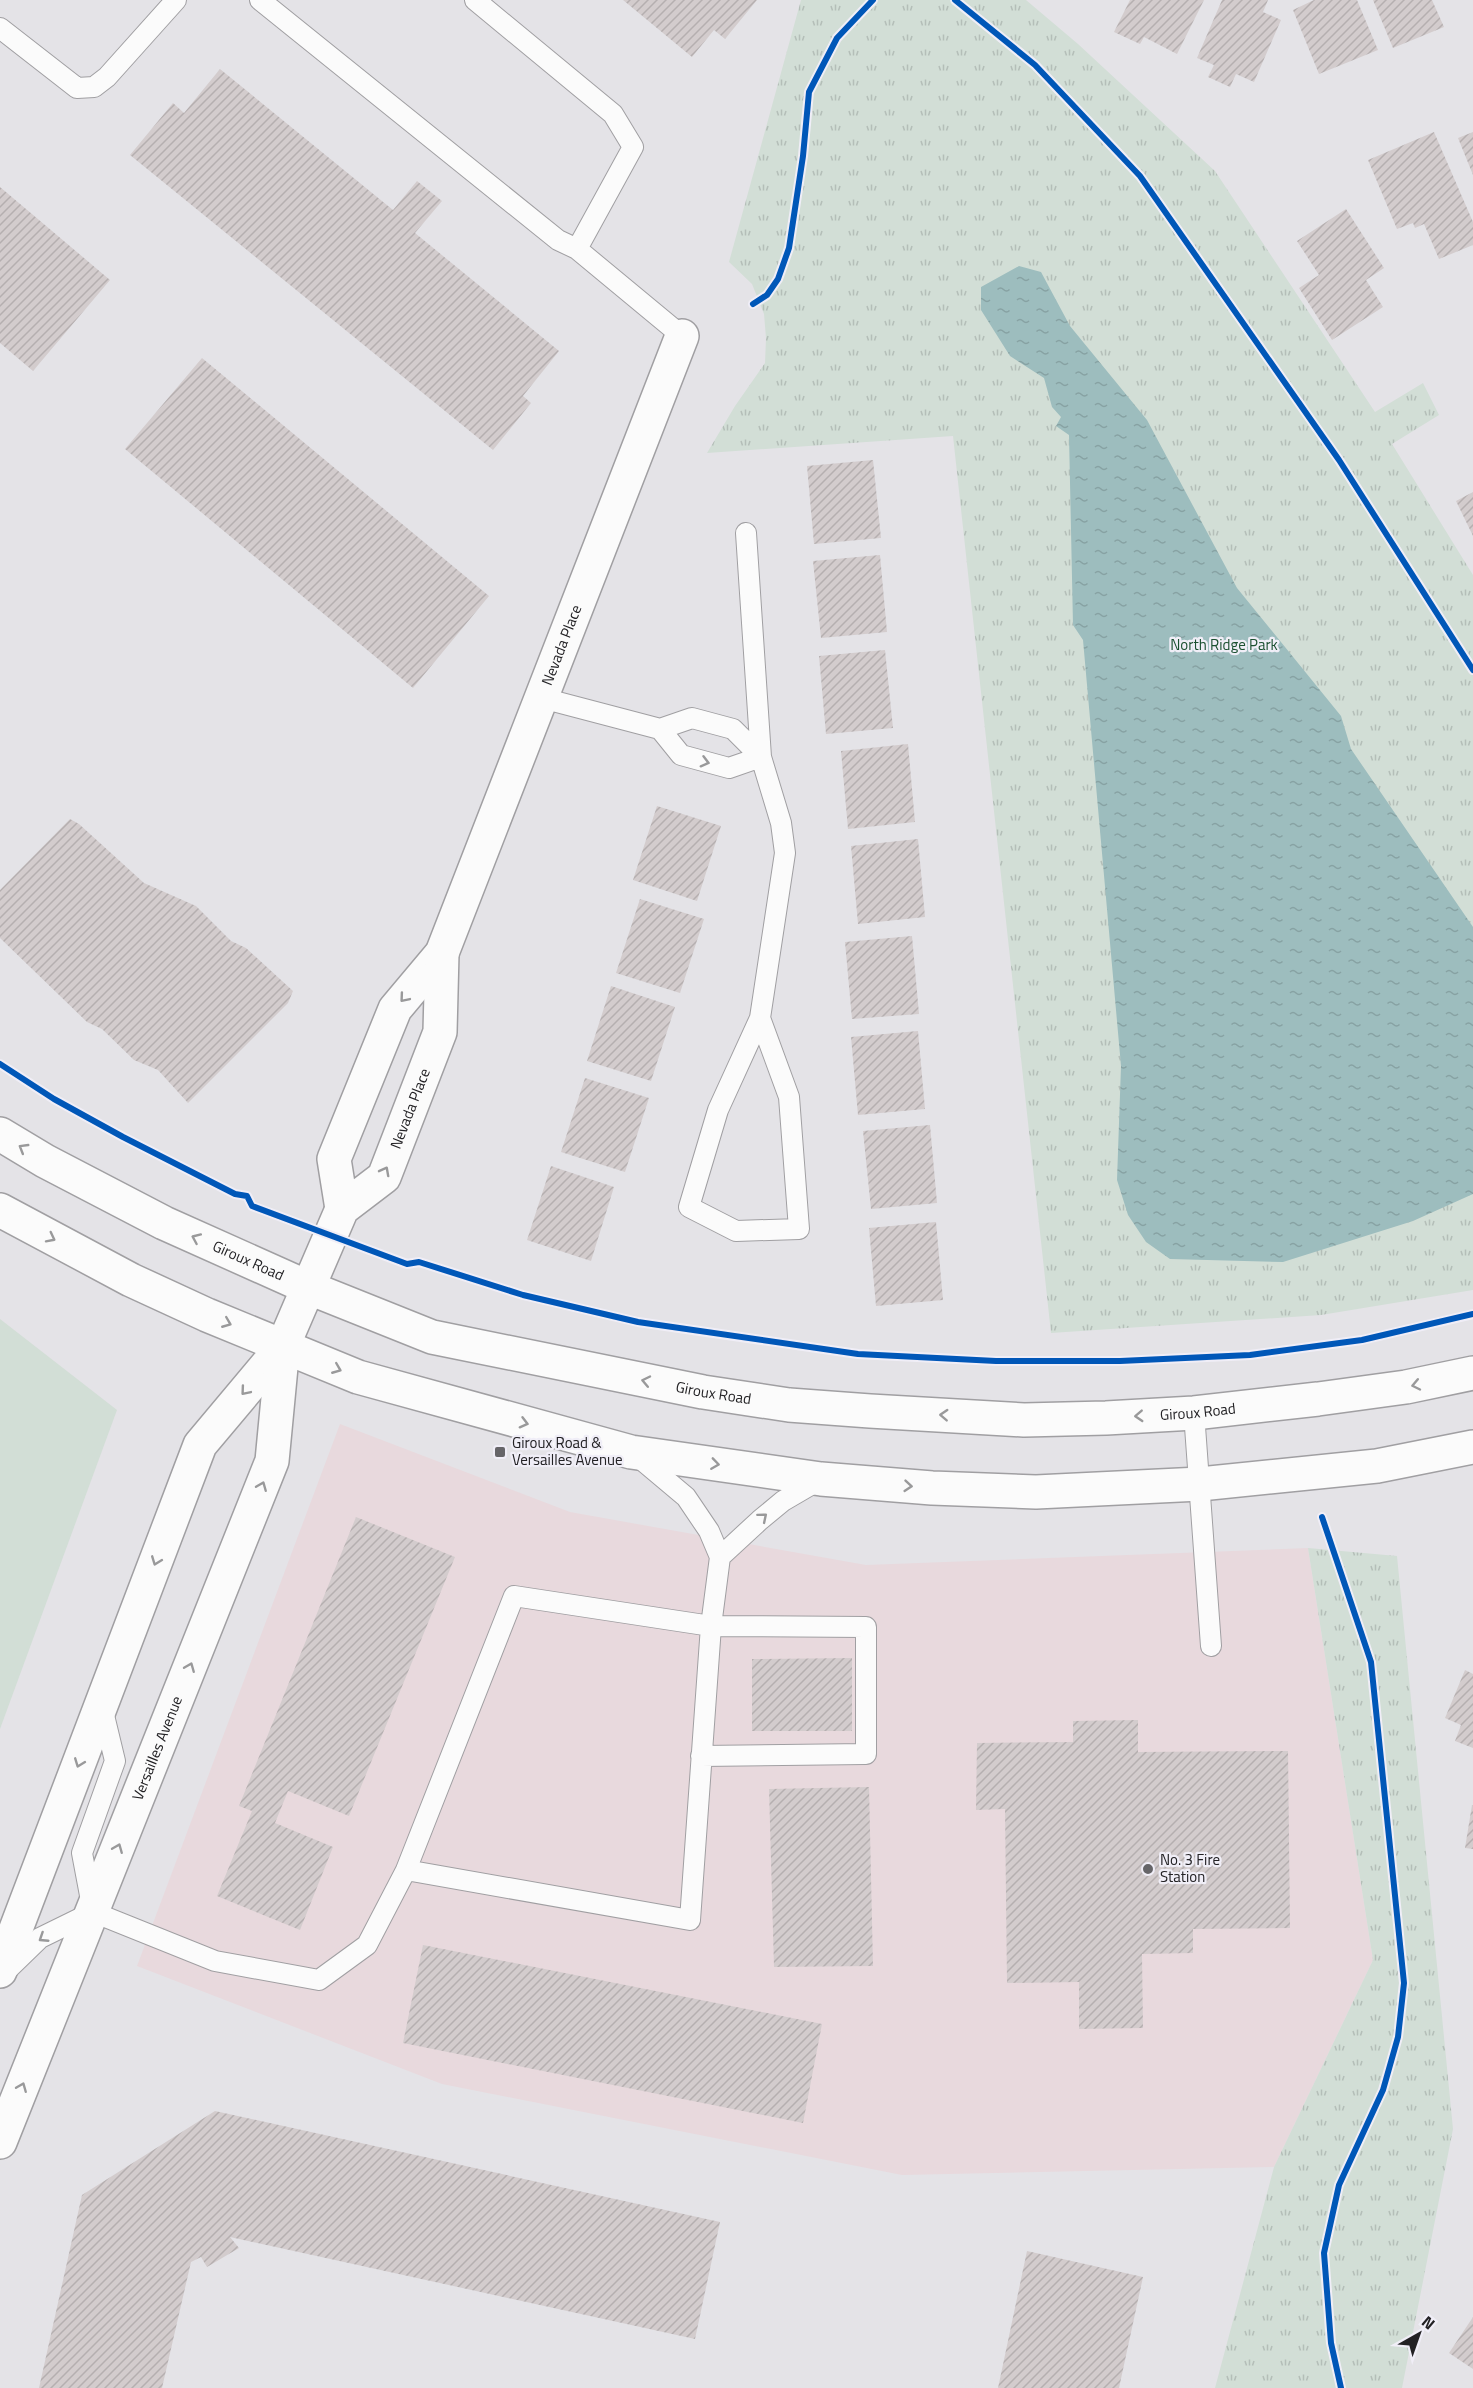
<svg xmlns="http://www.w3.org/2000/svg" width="1473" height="2388" font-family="'Titillium Web',sans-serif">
  <defs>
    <pattern id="park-tufts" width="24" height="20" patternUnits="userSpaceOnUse" patternTransform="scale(1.5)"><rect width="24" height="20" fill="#d2ded6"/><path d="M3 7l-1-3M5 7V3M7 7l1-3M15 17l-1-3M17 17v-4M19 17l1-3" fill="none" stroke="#b4beb8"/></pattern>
    <pattern id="water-ripples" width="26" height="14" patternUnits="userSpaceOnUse" patternTransform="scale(1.5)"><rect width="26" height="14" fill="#9dbdbe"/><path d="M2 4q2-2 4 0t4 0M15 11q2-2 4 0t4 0" fill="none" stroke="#87a2a3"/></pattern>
    <pattern id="building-hatch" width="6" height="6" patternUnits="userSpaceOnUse" patternTransform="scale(1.5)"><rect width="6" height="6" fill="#d3cccd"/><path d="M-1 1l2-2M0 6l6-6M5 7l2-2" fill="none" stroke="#b5afb0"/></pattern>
  </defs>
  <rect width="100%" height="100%" fill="#e4e3e7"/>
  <path fill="#e8d9dd" d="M 340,1424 L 570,1512 L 866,1565 L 1308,1548 L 1373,1960 L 1274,2167 L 902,2175 L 442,2084 L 137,1966 Z"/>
  <path fill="#d2ded6" d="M 0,1319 L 117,1410 L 0,1729 Z"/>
  <path fill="url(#park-tufts)" d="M 801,0 L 1026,0 L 1078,44 L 1215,171 L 1375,412 L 1423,383 L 1439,415 L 1392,444 L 1473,575 L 1473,1290 L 1321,1315 L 1051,1333 L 953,436 L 707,453 L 735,406 L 765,363 L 766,338 L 764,314 L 752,284 L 729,262 Z
    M 1308,1548 L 1397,1556 L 1453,2129 L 1402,2388 L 1215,2388 L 1274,2167 L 1373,1960 Z"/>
  <path fill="url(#water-ripples)" d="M 1019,266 L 1041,272 L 1070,326 L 1147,420 L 1237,588 L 1341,716 L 1351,749 L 1473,927 L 1473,1194 L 1413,1221 L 1283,1262 L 1170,1259 L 1146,1242 L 1128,1215 L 1117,1180 L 1121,1066 L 1083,640 L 1073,625 L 1069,435 L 1056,426 L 1061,417 L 1052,407 L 1044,378 L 1010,356 L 981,310 L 981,287 Z"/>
  <path fill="url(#building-hatch)" d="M 623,0 L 757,0 L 725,39 L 714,30 L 692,57 Z
    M 1130,0 L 1204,0 L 1177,54 L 1144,37 L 1140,44 L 1114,32 Z
    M 1222,0 L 1268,0 L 1263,12 L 1281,20 L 1254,82 L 1236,74 L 1230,87 L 1208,77 L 1214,65 L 1197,58 Z
    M 1314,0 L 1357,0 L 1378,50 L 1319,74 L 1293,10 Z
    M 1373,0 L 1432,0 L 1444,27 L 1393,48 Z
    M 220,69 L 393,210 L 417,181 L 442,201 L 415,233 L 559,351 L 523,396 L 531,403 L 493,450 L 130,155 L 173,103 L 184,113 Z
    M 1434,132 L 1473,222 L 1473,245 L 1439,259 L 1424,224 L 1415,228 L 1413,223 L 1397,229 L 1368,160 Z
    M 1473,132 L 1473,175 L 1458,138 Z
    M 0,187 L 110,280 L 33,371 L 0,343 Z
    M 1346,209 L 1384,268 L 1366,280 L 1383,307 L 1332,340 L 1299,288 L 1319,275 L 1297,241 Z
    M 202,358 L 489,596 L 413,688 L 125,449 Z
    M 873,460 L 881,538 L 814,544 L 807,466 Z
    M 1473,492 L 1473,536 L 1456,501 Z
    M 880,555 L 887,632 L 821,638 L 813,561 Z
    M 885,650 L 893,728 L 826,734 L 819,656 Z
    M 908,744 L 915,822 L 848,829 L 841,751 Z
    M 657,806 L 721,826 L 697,901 L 633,880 Z
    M 70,819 L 79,824 L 144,883 L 196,906 L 231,941 L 246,948 L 293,991 L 288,1003 L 188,1103 L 158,1070 L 134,1060 L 102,1029 L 87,1022 L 0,938 L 0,890 Z
    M 918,839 L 925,917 L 858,924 L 851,846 Z
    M 640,899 L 704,919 L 680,993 L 616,973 Z
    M 912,936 L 919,1014 L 852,1019 L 845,942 Z
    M 611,986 L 675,1007 L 651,1081 L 587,1061 Z
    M 918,1031 L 925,1109 L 858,1115 L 851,1037 Z
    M 585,1078 L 649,1098 L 625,1172 L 561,1152 Z
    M 930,1125 L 937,1203 L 871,1209 L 863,1131 Z
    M 551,1166 L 614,1187 L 591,1261 L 527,1240 Z
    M 936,1222 L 943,1300 L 876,1306 L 869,1228 Z
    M 356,1517 L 455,1557 L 349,1816 L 288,1791 L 275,1823 L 333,1847 L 300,1930 L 217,1896 L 252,1811 L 239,1806 Z
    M 852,1658 L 852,1731 L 752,1731 L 752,1659 Z
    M 1465,1670 L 1473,1674 L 1473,1748 L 1455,1741 L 1461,1725 L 1445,1718 Z
    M 1138,1720 L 1138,1752 L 1288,1751 L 1290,1928 L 1193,1929 L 1193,1953 L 1142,1954 L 1143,2028 L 1079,2029 L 1079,1982 L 1007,1983 L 1005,1809 L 976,1810 L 977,1743 L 1073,1742 L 1073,1721 Z
    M 869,1787 L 873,1966 L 774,1967 L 769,1789 Z
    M 1472,1805 L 1473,1805 L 1473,1849 L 1465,1848 Z
    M 423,1945 L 822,2024 L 803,2123 L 403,2043 Z
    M 215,2111 L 720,2222 L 695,2339 L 230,2237 L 239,2248 L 207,2267 L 201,2257 L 191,2262 L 162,2388 L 39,2388 L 82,2195 Z
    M 1027,2251 L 1143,2277 L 1119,2388 L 998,2388 Z
    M 1473,2317 L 1473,2369 L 1449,2353 Z"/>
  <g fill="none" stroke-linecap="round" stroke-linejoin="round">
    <defs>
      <path id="lane" d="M 260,0 L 558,240 L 577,249 L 682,336
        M 475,0 L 613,114 L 633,147 L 577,249
        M 0,28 L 77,88 L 94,87 L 107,77 L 176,0
        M 746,533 L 761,757 L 781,823 L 785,853 L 760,1018 L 718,1110 L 689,1207 L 736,1231 L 799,1229 L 789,1097 L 760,1018
        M 542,698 L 660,729 L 692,718 L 733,729 L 761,757 L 729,768 L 681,755 L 660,729
        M 1194,1413 L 1211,1646
        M 720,1557 L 760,1520 L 783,1501 L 819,1480
        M 406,1870 L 514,1596 L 711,1626 L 866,1627 L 866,1754 L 701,1756
        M 92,1906 L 82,1853 L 115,1761 L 102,1707
        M 6,1971 L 40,1938 L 93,1912 L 215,1961 L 319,1980 L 367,1945 L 406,1870 L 690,1920 L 711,1626 L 720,1557 L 709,1531 L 686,1497 L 636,1455"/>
      <g id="street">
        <path id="s1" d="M 342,1209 L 334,1159 L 395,1009 L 442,953 L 682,336"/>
        <path d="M 0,1971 L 200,1445 L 283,1346"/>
        <path id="s2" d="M 0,2142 L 272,1461 L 283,1346 L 342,1209 L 384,1177 L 440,1032 L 442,953"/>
      </g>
      <g id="secondary">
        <path id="s3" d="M 0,1134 L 45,1161 L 164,1223 L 307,1287 L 432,1337 L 703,1392 L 789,1405 L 870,1411 L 1024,1420 L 1106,1418 L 1194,1413 L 1318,1399 L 1406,1387 L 1473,1373"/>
        <path d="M 0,1210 L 131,1280 L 207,1315 L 358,1377 L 631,1452 L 821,1479 L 932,1488 L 1036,1492 L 1200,1484 L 1377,1466 L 1473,1447"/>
      </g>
    </defs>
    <use href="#lane" stroke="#a09fa2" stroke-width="22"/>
    <use href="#street" stroke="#a09fa2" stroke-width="36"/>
    <use href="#secondary" stroke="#a09fa2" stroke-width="36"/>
    <use href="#lane" stroke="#fbfbfb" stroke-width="20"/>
    <use href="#street" stroke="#fbfbfb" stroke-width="33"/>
    <use href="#secondary" stroke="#fbfbfb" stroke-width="33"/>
    <defs>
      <path id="cycleway" d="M 955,0 L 1035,65 L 1140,176 L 1339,460 L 1473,670
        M 753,304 L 767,295 L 778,279 L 789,248 L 803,156 L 809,92 L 837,38 L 873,0
        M 0,1064 L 54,1099 L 123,1137 L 235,1194 L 247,1196 L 252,1206 L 407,1264 L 419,1262 L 523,1295 L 638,1322 L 858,1354 L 996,1361 L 1120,1361 L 1250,1355 L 1362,1340 L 1473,1314
        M 1322,1517 L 1371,1662 L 1404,1983 L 1398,2037 L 1383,2090 L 1339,2185 L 1324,2253 L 1331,2343 L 1341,2388"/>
    </defs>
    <use href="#cycleway" stroke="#f0eef7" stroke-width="10"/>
    <use href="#cycleway" stroke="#0057b8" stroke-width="6"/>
  </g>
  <defs><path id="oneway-chevron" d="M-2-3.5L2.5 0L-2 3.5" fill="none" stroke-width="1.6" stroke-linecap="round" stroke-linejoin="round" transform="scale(1.5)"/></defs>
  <g stroke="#99999a">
    <use href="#oneway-chevron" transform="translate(705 762) rotate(15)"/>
    <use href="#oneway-chevron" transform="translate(404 998) rotate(130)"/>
    <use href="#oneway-chevron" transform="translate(23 1148) rotate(-149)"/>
    <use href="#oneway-chevron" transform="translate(385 1171) rotate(-62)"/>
    <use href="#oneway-chevron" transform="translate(51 1238) rotate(27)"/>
    <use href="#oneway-chevron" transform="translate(196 1238) rotate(-156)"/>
    <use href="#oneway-chevron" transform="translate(227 1323) rotate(22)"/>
    <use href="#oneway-chevron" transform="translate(337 1369) rotate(22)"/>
    <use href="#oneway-chevron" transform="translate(646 1381) rotate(-168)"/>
    <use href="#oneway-chevron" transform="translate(1416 1385) rotate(168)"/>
    <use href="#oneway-chevron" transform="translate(245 1391) rotate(130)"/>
    <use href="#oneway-chevron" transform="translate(944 1415) rotate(-177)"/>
    <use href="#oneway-chevron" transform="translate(1139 1416) rotate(177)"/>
    <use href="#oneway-chevron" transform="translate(524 1423) rotate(15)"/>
    <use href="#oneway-chevron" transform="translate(715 1464) rotate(8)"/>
    <use href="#oneway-chevron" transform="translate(262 1486) rotate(-68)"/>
    <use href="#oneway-chevron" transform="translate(908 1486) rotate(5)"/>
    <use href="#oneway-chevron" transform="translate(763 1517) rotate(-40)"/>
    <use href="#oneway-chevron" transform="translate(156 1561) rotate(111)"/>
    <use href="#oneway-chevron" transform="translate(190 1667) rotate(-68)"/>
    <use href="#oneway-chevron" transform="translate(79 1763) rotate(111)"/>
    <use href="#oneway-chevron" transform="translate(118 1848) rotate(-68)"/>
    <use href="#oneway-chevron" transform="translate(43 1938) rotate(147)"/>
    <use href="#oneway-chevron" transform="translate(22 2087) rotate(-68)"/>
  </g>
  <g fill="#666568" stroke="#f0eef7" stroke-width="2">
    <rect x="494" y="1446" width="12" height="12" rx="3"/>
    <circle cx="1148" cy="1869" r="6"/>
  </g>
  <g text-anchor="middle" stroke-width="4.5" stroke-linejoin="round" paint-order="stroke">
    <g font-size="15" fill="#222124" stroke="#f0eef7">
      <text dy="5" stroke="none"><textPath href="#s1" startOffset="616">Nevada Place</textPath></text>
      <text dy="5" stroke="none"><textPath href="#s2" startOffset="1124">Nevada Place</textPath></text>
      <text dy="5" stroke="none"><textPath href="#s3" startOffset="279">Giroux Road</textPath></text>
      <text dy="5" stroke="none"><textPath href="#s3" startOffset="765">Giroux Road</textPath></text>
      <text dy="5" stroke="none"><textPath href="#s3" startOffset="1251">Giroux Road</textPath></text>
      <text dy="5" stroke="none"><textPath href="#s2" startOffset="424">Versailles Avenue</textPath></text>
    </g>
    <g font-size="15" fill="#1b5030" stroke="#f0eef7">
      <text x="1224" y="650">North Ridge Park</text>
    </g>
    <g font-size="15" fill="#222124" stroke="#f0eef7" text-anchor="start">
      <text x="512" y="1448">Giroux Road &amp;<tspan x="512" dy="17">Versailles Avenue</tspan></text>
      <text x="1160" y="1865">No. 3 Fire<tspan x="1160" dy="17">Station</tspan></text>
    </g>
  </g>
  <g transform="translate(1419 2334) rotate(40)" stroke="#f0eef7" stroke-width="4.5" paint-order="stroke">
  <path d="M0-4.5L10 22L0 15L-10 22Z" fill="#222124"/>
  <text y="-9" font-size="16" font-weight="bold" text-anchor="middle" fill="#222124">N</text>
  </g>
</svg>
